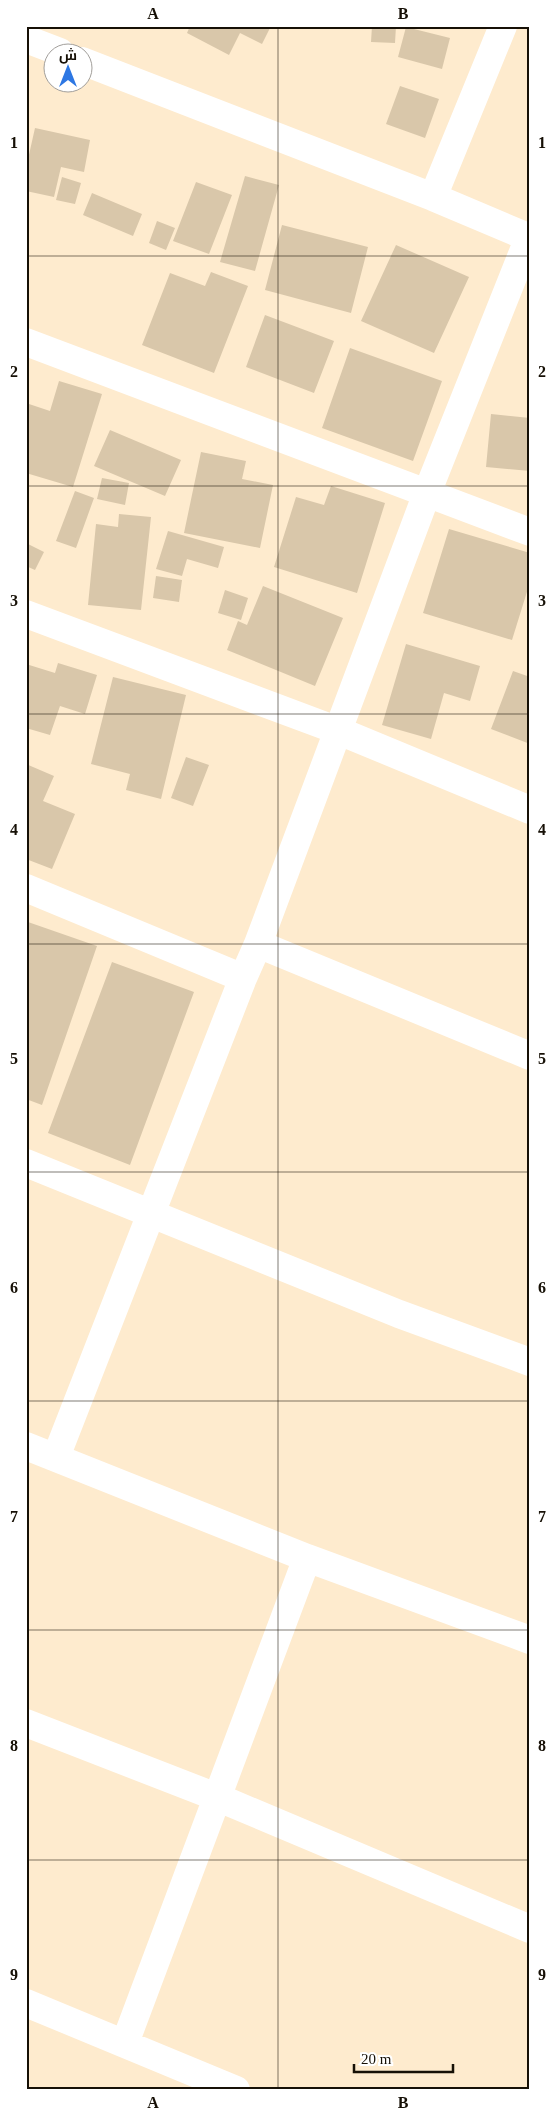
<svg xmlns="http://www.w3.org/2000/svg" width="556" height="2116" font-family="'Times New Roman',Cairo,serif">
  <rect width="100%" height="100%" fill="#feebce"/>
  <path fill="#d9c7aa" d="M 190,26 L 271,26 L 262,44 L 240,33 L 229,55 L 187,33 Z
    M 372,26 L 396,26 L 395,43 L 371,42 Z
    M 406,27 L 450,38 L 442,69 L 398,57 Z
    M 400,86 L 439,99 L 425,138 L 386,124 Z
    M 35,128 L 90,140 L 84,172 L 61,167 L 54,197 L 26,191 L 26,168 Z
    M 245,176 L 279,185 L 255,271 L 220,262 Z
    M 62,177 L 81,183 L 75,204 L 56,200 Z
    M 196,182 L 232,195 L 209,254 L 173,241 Z
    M 92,193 L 142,214 L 133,236 L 83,215 Z
    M 157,221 L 175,228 L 166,250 L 149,243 Z
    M 282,225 L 368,247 L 351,313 L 265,290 Z
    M 396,245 L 469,277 L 434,353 L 361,321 Z
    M 211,272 L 248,286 L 214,373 L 142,345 L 170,273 L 205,286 Z
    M 265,315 L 334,341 L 314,393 L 246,367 Z
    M 350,348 L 442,381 L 413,461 L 322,428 Z
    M 59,381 L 102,394 L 73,487 L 26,473 L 26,403 L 50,411 Z
    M 491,414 L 530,418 L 530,471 L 486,467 Z
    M 110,430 L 181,460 L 165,496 L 94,466 Z
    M 201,452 L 246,461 L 242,479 L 273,485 L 260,548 L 184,533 Z
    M 102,478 L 129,483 L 125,505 L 97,499 Z
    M 331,486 L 385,503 L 357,593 L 274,567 L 296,497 L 324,505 Z
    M 75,491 L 94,498 L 76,548 L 56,541 Z
    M 119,514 L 151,517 L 141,610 L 88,605 L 96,524 L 118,527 Z
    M 449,529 L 530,553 L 530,582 L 512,640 L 423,613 Z
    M 168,531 L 224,547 L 218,568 L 187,559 L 182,576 L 156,569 Z
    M 26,543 L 44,552 L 35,570 L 26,566 Z
    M 156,576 L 182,580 L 179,602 L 153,598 Z
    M 263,586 L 343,618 L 315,686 L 227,650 L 238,621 L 247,625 Z
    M 225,590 L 248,598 L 241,620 L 218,613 Z
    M 406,644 L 480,666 L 470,701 L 444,693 L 431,739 L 382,725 Z
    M 58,663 L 97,675 L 85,714 L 60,706 L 50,735 L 26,728 L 26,664 L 55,673 Z
    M 513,671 L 530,677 L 530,744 L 491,729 Z
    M 113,677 L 186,695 L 161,799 L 126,790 L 130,774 L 91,764 Z
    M 186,757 L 209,765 L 193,806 L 171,798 Z
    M 26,764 L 54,776 L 43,801 L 75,814 L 52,869 L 26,859 Z
    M 28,922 L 97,946 L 42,1105 L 26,1099 Z
    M 112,962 L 194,992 L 130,1165 L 48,1133 Z"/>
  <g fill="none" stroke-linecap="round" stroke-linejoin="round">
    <path stroke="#fff" stroke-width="28" d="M 26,39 L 60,52
      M 82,61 L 433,197 L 530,238
      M 433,197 L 503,26
      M 26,342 L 530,532
      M 26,614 L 339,731 L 530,810
      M 26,888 L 243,978
      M 258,944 L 530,1056
      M 26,1163 L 399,1314 L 530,1362
      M 26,1446 L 307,1558 L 530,1640
      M 56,1457 L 243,978 L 258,944 L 427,493 L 529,237
      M 26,1723 L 219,1798 L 530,1929
      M 26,2003 L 236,2090
      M 125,2043 L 307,1558"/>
  </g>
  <path fill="none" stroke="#161006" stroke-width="1" stroke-opacity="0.55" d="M 278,26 L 278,2090M 26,256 L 530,256M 26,486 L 530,486M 26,714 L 530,714M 26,944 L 530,944M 26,1172 L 530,1172M 26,1401 L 530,1401M 26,1630 L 530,1630M 26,1860 L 530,1860"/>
  <rect width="556" height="2116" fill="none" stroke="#ffffff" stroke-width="55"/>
  <g transform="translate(68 68)"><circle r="24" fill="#ffffff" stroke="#a29f9b"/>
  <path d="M0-4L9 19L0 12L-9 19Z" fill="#2d77e3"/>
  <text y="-8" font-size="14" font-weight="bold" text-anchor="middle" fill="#161006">ش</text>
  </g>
  <path d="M354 2064v8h99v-8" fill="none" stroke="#161006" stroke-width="2.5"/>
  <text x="361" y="2064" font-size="15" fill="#161006" stroke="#ffffff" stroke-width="4" paint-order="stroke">20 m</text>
  <rect x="28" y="28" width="500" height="2060" fill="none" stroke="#161006" stroke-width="2"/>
  <g font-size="16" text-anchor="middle" font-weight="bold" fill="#161006">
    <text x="153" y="19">A</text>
    <text x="403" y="19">B</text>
    <text x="14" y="148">1</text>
    <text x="542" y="148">1</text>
    <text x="14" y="377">2</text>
    <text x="542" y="377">2</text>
    <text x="14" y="606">3</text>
    <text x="542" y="606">3</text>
    <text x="14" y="835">4</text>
    <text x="542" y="835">4</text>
    <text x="14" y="1064">5</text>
    <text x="542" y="1064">5</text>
    <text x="14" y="1293">6</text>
    <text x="542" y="1293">6</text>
    <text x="14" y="1522">7</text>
    <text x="542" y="1522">7</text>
    <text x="14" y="1751">8</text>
    <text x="542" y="1751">8</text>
    <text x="14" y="1980">9</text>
    <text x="542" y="1980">9</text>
    <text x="153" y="2108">A</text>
    <text x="403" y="2108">B</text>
  </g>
</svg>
